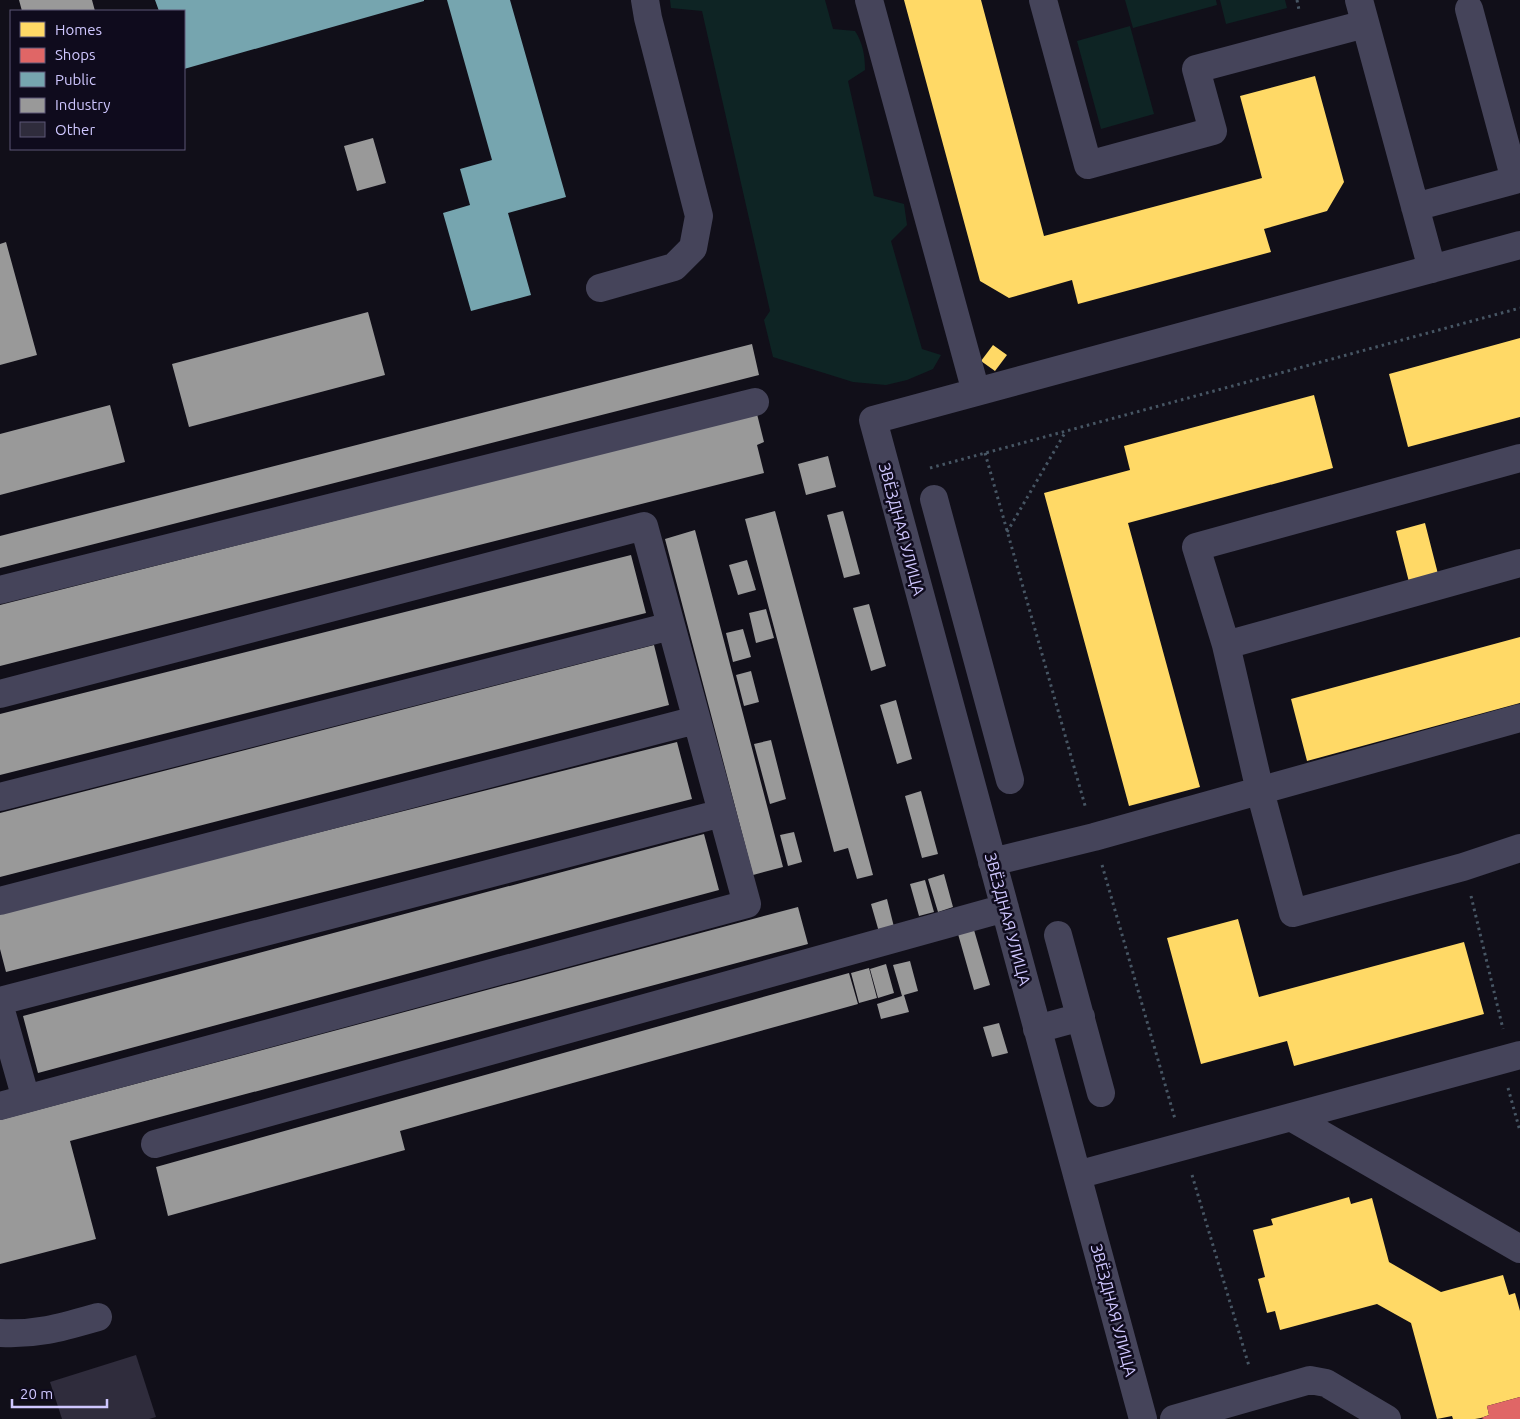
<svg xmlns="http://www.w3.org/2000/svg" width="1520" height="1419" font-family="Ubuntu,sans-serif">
  <rect width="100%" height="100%" fill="#110f19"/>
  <path fill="#0e2424" d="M 670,0 L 825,0 L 833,29 L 855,31 C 863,43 865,56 865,70 L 848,81 L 874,196 L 904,204 L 907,225 L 891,241 L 922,349 L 941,355 L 933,369 L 907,380 L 886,385 L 853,382 L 773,357 L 764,320 L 770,311 L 702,11 L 671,8 Z
    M 1125,0 L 1216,0 L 1217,5 L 1133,28 Z
    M 1220,0 L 1285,0 L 1287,8 L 1226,24 Z
    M 1130,26 L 1154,114 L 1101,129 L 1077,41 Z"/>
  <path fill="#ffd966" d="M 904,0 L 981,0 L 1044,236 L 1262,178 L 1240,96 L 1315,76 L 1344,182 L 1327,211 L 1264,229 L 1271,252 L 1078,304 L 1072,280 L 1009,298 L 980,281 Z
    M 1520,338 L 1520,417 L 1408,447 L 1389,374 Z
    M 993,345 L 1007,355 L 995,371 L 981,361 Z
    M 1314,395 L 1333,468 L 1128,523 L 1200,787 L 1129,806 L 1044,493 L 1130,470 L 1124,446 Z
    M 1425,523 L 1438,574 L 1409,582 L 1396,531 Z
    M 1520,637 L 1520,703 L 1307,761 L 1291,699 Z
    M 1238,919 L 1259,997 L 1464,942 L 1484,1014 L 1294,1066 L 1287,1041 L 1201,1064 L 1167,938 Z
    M 1349,1197 L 1351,1204 L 1372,1198 L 1389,1262 L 1441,1292 L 1503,1275 L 1509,1295 L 1515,1293 L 1520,1311 L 1520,1397 L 1487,1406 L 1489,1415 L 1481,1418 L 1475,1419 L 1453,1419 L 1452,1416 L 1437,1419 L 1411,1323 L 1377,1304 L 1280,1330 L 1275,1311 L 1267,1313 L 1258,1279 L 1265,1277 L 1253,1230 L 1273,1225 L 1271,1219 Z"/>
  <path fill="#e06666" d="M 1520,1397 L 1520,1419 L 1484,1419 L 1481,1418 L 1489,1415 L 1487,1406 Z"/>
  <path fill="#76a5af" d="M 155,0 L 424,0 L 424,1 L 184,69 L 184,11 L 159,11 Z
    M 447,0 L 510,0 L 566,197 L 508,213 L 531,295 L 471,311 L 443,213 L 470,205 L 460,169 L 492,160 Z"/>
  <path fill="#999" d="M 19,0 L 92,0 L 95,11 L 22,11 Z
    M 373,138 L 386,183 L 357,191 L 344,146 Z
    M 6,242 L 37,355 L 0,365 L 0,244 Z
    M 368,312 L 385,375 L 189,427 L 172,364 Z
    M 752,344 L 759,375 L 0,568 L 0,536 Z
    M 110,405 L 125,462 L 0,495 L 0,434 Z
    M 757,414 L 764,442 L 757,445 L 764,473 L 0,666 L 0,605 Z
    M 828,456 L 836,487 L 806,495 L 798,464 Z
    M 775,511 L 873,875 L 857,879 L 848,848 L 834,852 L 745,519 Z
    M 843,511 L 860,574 L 844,578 L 827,515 Z
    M 695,530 L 783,867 L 753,875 L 665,539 Z
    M 631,555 L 646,613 L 0,775 L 0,714 Z
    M 747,560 L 756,590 L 738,595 L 729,565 Z
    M 869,604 L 886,666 L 871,671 L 853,608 Z
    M 766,609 L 774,638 L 756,643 L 749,613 Z
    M 743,629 L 751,657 L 733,662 L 726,633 Z
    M 654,645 L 669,705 L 0,877 L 0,813 Z
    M 751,671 L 759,702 L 744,706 L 736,675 Z
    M 896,700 L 912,759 L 897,764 L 880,705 Z
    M 771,740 L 786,799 L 770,804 L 754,744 Z
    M 677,742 L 692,799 L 6,972 L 0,949 L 0,913 Z
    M 921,791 L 938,854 L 922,858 L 905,796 Z
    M 794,832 L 802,862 L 788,866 L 780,835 Z
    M 704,834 L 719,890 L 38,1073 L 23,1016 Z
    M 944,874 L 953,907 L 938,912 L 928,879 Z
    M 925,880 L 934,912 L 919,916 L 910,884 Z
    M 887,899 L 894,927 L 879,932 L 871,904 Z
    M 798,907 L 808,944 L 70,1141 L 96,1239 L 0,1264 L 0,1120 Z
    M 972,923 L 990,985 L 974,990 L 956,927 Z
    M 910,961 L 918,991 L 904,995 L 909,1012 L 881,1019 L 877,1004 L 902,996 L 893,965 Z
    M 886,964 L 894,993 L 878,998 L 870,969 Z
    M 869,968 L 877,998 L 859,1003 L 851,973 Z
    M 849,973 L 858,1004 L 400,1131 L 405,1150 L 168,1216 L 156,1167 Z
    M 999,1023 L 1008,1053 L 992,1057 L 983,1027 Z"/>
  <path fill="#2f2c3c" d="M 136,1355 L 156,1417 L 149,1419 L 62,1419 L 50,1382 Z"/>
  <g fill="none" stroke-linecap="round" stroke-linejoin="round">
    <path stroke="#475664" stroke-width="3" stroke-dasharray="2.5 4" stroke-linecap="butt" d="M 1297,0 L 1299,10
      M 985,453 L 1086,809
      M 930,468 L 1520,308
      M 1007,532 L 1066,431
      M 1102,865 L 1175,1119
      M 1471,896 L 1503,1029
      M 1508,1088 L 1520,1131
      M 1192,1175 L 1249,1366"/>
    <path stroke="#45445a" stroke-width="28" d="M 869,0 L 976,392
      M 1043,0 L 1088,165 L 1213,131 L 1196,69 L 1365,24
      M 1359,0 L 1432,269
      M 1415,207 L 1515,180 L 1469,9
      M 600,288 L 674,267 L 693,248 L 699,216 L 648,18 L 645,0
      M 1520,458 L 1196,547 L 1226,645 L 1260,791 L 1293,913 L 1463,867 L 1520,848
      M 934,499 L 1010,780
      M 0,590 L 755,402
      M 1226,645 L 1520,563
      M 0,694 L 644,526 L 747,904 L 0,1106
      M 0,797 L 671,626
      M 992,862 L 1094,837 L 1520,718
      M 0,901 L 696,720
      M 1058,935 L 1101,1093
      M 0,1001 L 722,813
      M 0,1007 L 26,1099
      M 1037,1029 L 1081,1017
      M 1291,1117 L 1520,1249
      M 155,1144 L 1005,908
      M 1077,1175 L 1520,1055
      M 0,1333 C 38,1335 63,1327 98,1317
      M 1143,1419 L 873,420 L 1520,245
      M 1174,1419 L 1310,1380 L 1326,1383 L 1387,1419"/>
  </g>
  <g text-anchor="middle" stroke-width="5" stroke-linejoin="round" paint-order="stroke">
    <g font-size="16" fill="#cfc7ff" stroke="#0f0b1d">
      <text transform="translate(902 529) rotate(75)" y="6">ЗВЁЗДНАЯ УЛИЦА</text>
      <text transform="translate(1008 919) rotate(75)" y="6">ЗВЁЗДНАЯ УЛИЦА</text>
      <text transform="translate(1114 1310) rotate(75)" y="6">ЗВЁЗДНАЯ УЛИЦА</text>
    </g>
  </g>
  <rect x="10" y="10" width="175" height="140" fill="#0f0b1d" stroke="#5c5677"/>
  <rect x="20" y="22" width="25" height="15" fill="#ffd966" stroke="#5c5677"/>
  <text x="55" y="35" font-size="15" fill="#cfc7ff">Homes</text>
  <rect x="20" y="48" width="25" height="15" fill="#e06666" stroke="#5c5677"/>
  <text x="55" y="60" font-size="15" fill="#cfc7ff">Shops</text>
  <rect x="20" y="72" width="25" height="15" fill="#76a5af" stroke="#5c5677"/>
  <text x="55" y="85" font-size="15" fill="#cfc7ff">Public</text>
  <rect x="20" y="98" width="25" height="15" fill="#999999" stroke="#5c5677"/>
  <text x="55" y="110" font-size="15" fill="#cfc7ff">Industry</text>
  <rect x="20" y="122" width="25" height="15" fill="#2f2c3c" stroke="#5c5677"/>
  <text x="55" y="135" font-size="15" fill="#cfc7ff">Other</text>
  <path d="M12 1399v8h95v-8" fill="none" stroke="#cfc7ff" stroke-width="2.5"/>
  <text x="20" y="1399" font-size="15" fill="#cfc7ff" stroke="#0f0b1d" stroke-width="4" paint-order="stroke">20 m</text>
</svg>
